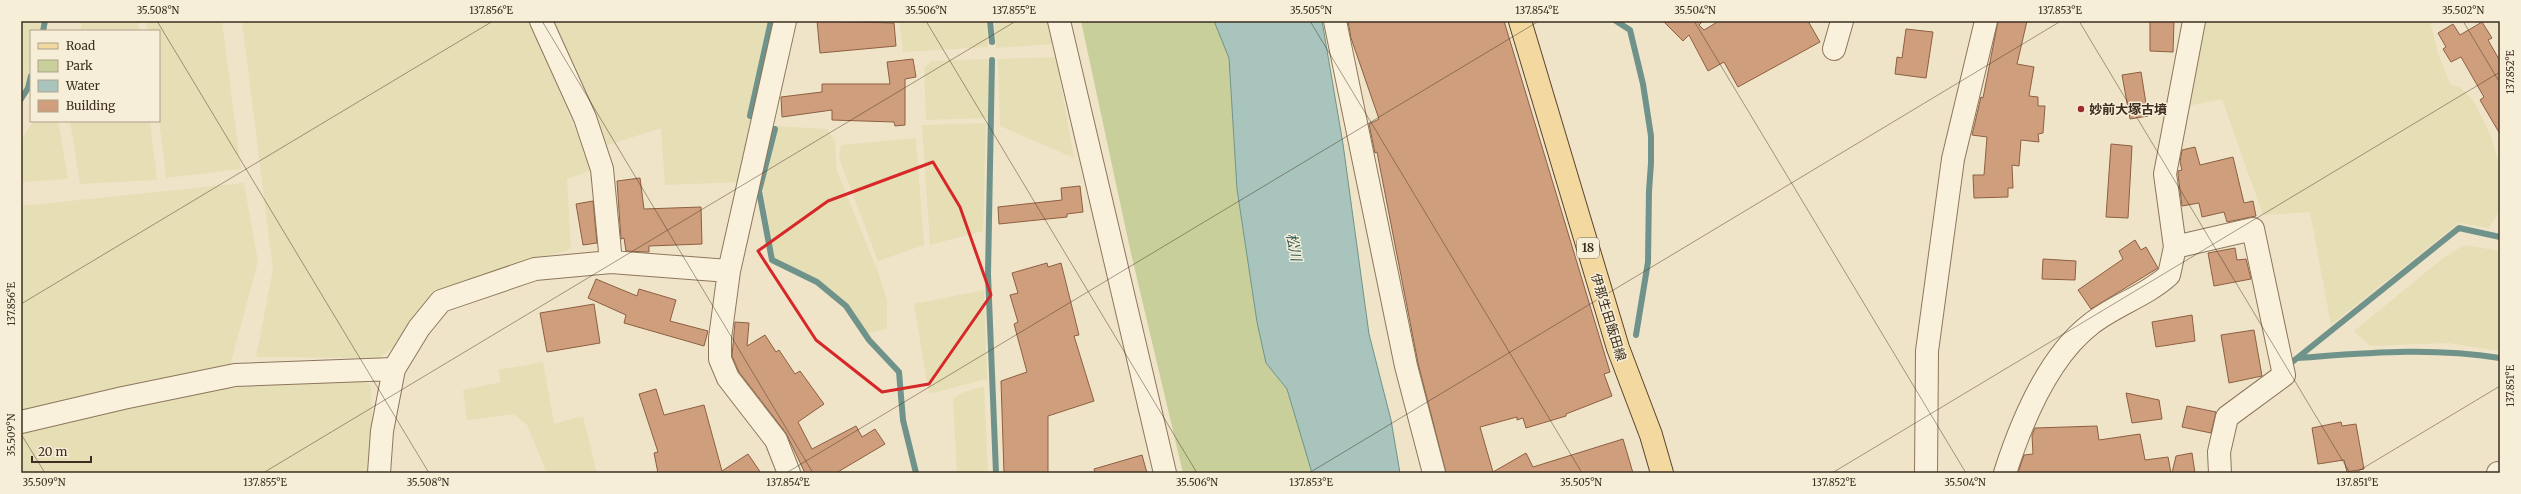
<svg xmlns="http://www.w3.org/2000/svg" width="2521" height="494" font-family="Merriweather,'Noto Sans JP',serif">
  <rect width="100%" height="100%" fill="#f0e4c8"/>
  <path fill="#e6deb5" d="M 21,21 L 42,21 L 40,31 L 31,31 L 31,64 L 25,87 L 21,94 Z
    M 82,21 L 138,21 L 139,31 L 80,31 Z
    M 146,21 L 222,21 L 241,169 L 166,178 L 159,120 L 159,31 L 147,31 Z
    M 242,21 L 529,21 L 593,170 L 567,179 L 571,249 L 435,291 L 395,346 L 379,358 L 256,357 L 273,270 Z
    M 551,21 L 769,21 L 747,118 L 754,123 L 741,182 L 665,185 L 661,128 L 605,146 Z
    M 899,21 L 986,21 L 988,47 L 903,52 Z
    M 995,21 L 1050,21 L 1055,44 L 996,48 Z
    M 2202,21 L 2430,21 L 2438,53 L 2450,84 L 2460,87 L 2473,100 L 2490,134 L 2500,166 L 2500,210 L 2494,220 L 2489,228 L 2459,223 L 2331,325 L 2310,212 L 2263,215 L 2222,99 L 2183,107 Z
    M 1056,57 L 1074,158 L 1000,126 L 998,59 Z
    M 988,59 L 988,118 L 926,120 L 924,68 L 932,61 Z
    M 33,121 L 58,121 L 68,179 L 21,182 L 21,141 Z
    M 70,121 L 150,121 L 157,180 L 80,184 Z
    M 986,123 L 983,231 L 930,245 L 922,125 Z
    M 777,126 L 827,129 L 835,142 L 837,171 L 878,272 L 887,300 L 887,329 L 868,333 L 849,306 L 822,283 L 774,258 L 763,190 Z
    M 916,138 L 924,245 L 878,261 L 839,158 L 841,145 Z
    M 244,183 L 258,261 L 230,366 L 75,397 L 21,411 L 21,206 Z
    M 2464,245 L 2500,251 L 2500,351 L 2448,343 L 2370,346 L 2354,331 L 2442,259 Z
    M 984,290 L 987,379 L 929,394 L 914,304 Z
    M 543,362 L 554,424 L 583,416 L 597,473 L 547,473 L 527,425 L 514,414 L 467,420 L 463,390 L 501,382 L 498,370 Z
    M 363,379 L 371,386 L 374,473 L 21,473 L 21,434 L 191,393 L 269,384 Z
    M 984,386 L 988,473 L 957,473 L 953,399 L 964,392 Z"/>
  <path fill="#c9cf9b" d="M 1081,21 L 1214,21 L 1229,58 L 1237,189 L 1257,322 L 1266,363 L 1287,389 L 1312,473 L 1183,473 L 1130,249 Z"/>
  <path fill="#a9c4bc" stroke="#6f938a" d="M 1214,21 L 1322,21 L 1343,144 L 1369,334 L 1391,420 L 1400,473 L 1312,473 L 1287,389 L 1266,363 L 1257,322 L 1237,189 L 1229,58 Z"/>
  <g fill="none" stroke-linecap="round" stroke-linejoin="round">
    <path stroke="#6f938a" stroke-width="6" d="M 990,21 L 992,42
      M 1616,21 L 1630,30 L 1643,84 L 1651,136 L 1651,163 L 1649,191 L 1648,262 L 1636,335
      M 43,31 L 45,21
      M 992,60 L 988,274 L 996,473
      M 21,99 L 28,88 L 31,76
      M 750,116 L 771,21
      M 775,129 L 759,191 L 772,260 L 817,282 L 846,306 L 869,340 L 899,372 L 903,420 L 916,473
      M 2298,358 C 2368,353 2429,347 2500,358
      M 2291,363 L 2459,228 L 2500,237"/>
  </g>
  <path fill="#cf9f7d" stroke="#8d5f41" d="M 817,21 L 894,23 L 896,46 L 820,53 Z
    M 1348,21 L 1504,21 L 1610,372 L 1604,374 L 1612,396 L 1566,414 L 1566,416 L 1526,428 L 1523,418 L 1517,420 L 1517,417 L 1480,427 L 1493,472 L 1526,453 L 1533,467 L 1623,439 L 1633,473 L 1446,473 L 1418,363 L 1377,152 L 1375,153 L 1369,124 L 1379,119 L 1351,38 Z
    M 1663,21 L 1703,21 L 1699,25 L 1704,30 L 1719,21 L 1808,21 L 1820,42 L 1738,87 L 1724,62 L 1708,71 L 1689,35 L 1683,41 Z
    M 1998,21 L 2027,21 L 2017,64 L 2034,67 L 2029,96 L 2038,97 L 2038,106 L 2045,106 L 2043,133 L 2038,134 L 2039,142 L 2021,140 L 2019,166 L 2012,165 L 2013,188 L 2008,188 L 2008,197 L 1974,198 L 1973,175 L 1984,175 L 1987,137 L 1972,135 L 1981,97 L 1983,98 Z
    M 2150,21 L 2174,21 L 2173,52 L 2150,51 Z
    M 2482,22 L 2492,38 L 2488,40 L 2500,61 L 2500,134 L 2480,100 L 2484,97 L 2461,57 L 2451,62 L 2443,49 L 2446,47 L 2438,33 L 2453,24 L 2460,35 Z
    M 1906,29 L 1933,32 L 1926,78 L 1895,74 L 1897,57 L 1902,58 Z
    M 913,59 L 916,77 L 905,79 L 905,125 L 895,126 L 894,122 L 832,120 L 832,110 L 782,117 L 781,97 L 822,92 L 822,84 L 890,84 L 887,62 Z
    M 2141,72 L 2148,116 L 2130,119 L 2122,75 Z
    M 2111,144 L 2132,146 L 2128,218 L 2106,217 Z
    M 2195,147 L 2200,165 L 2233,157 L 2244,203 L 2253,201 L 2256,216 L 2227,222 L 2224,212 L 2202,217 L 2199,203 L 2182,206 L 2178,174 L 2178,171 L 2182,170 L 2180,162 L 2182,150 Z
    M 640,178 L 644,209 L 701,207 L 702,244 L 649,246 L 649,252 L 646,252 L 626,251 L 624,238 L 621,239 L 617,181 Z
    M 1080,186 L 1083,212 L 1067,214 L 1067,217 L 999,224 L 998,207 L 1062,200 L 1061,188 Z
    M 593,201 L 597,243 L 583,245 L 576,204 Z
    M 2135,240 L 2141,250 L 2146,247 L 2158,268 L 2091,309 L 2078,290 L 2123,259 L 2119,251 Z
    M 2235,248 L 2237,260 L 2246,259 L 2251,279 L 2214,286 L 2208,253 Z
    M 2043,259 L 2076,261 L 2075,280 L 2042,279 Z
    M 1047,263 L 1048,267 L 1061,263 L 1079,335 L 1074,336 L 1094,401 L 1048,416 L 1048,473 L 1004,473 L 1001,381 L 1027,372 L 1014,324 L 1018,322 L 1010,295 L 1018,293 L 1012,273 Z
    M 596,279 L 637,296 L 639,289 L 676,300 L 670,321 L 708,331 L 704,346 L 624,323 L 626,315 L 588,298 Z
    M 594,304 L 600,343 L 547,352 L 540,313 Z
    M 2192,315 L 2195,341 L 2156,347 L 2152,322 Z
    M 735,322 L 749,323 L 747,346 L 765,335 L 776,352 L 779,350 L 795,374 L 800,371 L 824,404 L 798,422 L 812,449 L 856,426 L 862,437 L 875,429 L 885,444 L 836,473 L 805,473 L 786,433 L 739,372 L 732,356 Z
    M 2254,330 L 2262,376 L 2229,383 L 2221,335 Z
    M 656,389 L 664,415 L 704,405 L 722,471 L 748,454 L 761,473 L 658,473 L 654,453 L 658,452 L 639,394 Z
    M 2126,393 L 2159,400 L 2162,419 L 2132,423 Z
    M 2187,406 L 2216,412 L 2211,433 L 2182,427 Z
    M 2341,422 L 2342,426 L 2356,424 L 2364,469 L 2347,472 L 2344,460 L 2318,464 L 2312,428 Z
    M 2097,426 L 2099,440 L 2140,434 L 2145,460 L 2168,457 L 2171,473 L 2018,473 L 2024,455 L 2033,454 L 2032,435 L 2035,428 Z
    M 2192,453 L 2195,473 L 2172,473 L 2176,456 Z
    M 1142,455 L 1147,473 L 1095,473 L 1094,469 Z"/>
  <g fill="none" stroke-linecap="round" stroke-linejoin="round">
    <defs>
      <path id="minor" d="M 541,21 L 585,118 L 602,169 L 611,262
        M 785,21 L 729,271 L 720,338 L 720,359 L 728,378 L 776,440 L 789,473
        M 1059,21 L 1165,473
        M 1335,21 L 1406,366 L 1434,473
        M 1834,49 L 1842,21
        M 2175,247 L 2253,229 L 2284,375 L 2227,417 L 2219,452 L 2220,473
        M 21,422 L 123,398 L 235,375 L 394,369
        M 379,473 L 382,431 L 394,369 L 419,328 L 441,301 L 535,269 L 611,262 L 729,271
        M 1926,473 L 1927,351 L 1953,159 L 1986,21
        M 2005,473 C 2021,423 2048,357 2091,324 C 2115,305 2146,296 2169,275 L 2175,247 L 2165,174 L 2194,21
        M 2498,473 L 2500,473"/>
      <path id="major" d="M 1520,21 L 1618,348 L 1651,435 L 1662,473"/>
    </defs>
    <use href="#minor" stroke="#8d765c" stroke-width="24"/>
    <use href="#major" stroke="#5b4430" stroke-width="24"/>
    <use href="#minor" stroke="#faf1dc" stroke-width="22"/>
    <use href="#major" stroke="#f3d9a0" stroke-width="22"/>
  </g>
  <path fill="none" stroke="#d62828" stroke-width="3" stroke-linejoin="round" d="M 933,162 L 960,207 L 991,295 L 929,384 L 882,392 L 816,340 L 758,251 L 828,201 Z"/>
  <path fill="none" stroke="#3d2e20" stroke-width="1" stroke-opacity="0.45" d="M 157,21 L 429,473M 542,21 L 813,473M 926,21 L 1197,473M 1310,21 L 1582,473M 1694,21 L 1966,473M 2079,21 L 2350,473M 2463,21 L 2500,83M 21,304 L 493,21M 21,434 L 45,473M 263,473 L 1016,21M 786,473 L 1539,21M 1309,473 L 2061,21M 1832,473 L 2500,72M 2355,473 L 2500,386"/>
  <circle fill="#9e2a2b" stroke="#f7eed8" stroke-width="1.5" cx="2081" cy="109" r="4"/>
  <g text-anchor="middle" stroke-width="3" stroke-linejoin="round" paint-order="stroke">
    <rect fill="#f7eed8" stroke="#756857" stroke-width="1" x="1577" y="238" width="22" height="20" rx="3"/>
    <g font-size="12" font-weight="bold" fill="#3d2e20">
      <text x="1588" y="252">18</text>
    </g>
    <g font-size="13" font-weight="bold" fill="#3d2e20" stroke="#f7eed8" text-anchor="start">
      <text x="2089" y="114">妙前大塚古墳</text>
    </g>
    <g font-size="13" fill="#3d2e20" stroke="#f7eed8">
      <text transform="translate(1609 317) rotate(73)" y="5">伊那生田飯田線</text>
    </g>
    <g font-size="14" font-style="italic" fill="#2f5d5a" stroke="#f7eed8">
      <text transform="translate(1294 247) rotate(78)" y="5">松川</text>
    </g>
  </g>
  <rect width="2521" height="494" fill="none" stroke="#f7eed8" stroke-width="44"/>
  <rect x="30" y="30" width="130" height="92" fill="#f7eed8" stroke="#ada18e"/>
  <rect x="38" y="43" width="20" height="6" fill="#f3d9a0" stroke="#ada18e"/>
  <text x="66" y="50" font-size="12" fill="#3d2e20">Road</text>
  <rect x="38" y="60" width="20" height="12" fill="#c9cf9b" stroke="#ada18e"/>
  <text x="66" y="70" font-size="12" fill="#3d2e20">Park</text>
  <rect x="38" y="80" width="20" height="12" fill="#a9c4bc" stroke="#ada18e"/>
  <text x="66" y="90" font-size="12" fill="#3d2e20">Water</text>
  <rect x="38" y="100" width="20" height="12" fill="#cf9f7d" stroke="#ada18e"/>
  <text x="66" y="110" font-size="12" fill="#3d2e20">Building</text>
  <path d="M32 456v6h59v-6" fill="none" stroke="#3d2e20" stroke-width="2"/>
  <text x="38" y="456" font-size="12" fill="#3d2e20" stroke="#f7eed8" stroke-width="3" paint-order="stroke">20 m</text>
  <rect x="22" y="22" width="2477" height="450" fill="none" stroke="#3d2e20" stroke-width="1.5"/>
  <g font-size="10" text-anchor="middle" fill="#3d2e20">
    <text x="158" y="14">35.508°N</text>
    <text x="491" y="14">137.856°E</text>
    <text x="926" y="14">35.506°N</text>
    <text x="1014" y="14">137.855°E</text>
    <text x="1311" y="14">35.505°N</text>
    <text x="1537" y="14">137.854°E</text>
    <text x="1695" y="14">35.504°N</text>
    <text x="2060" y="14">137.853°E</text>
    <text x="2463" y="14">35.502°N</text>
    <text transform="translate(2510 72) rotate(-90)" y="4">137.852°E</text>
    <text transform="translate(11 304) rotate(-90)" y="4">137.856°E</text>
    <text transform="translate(2510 386) rotate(-90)" y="4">137.851°E</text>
    <text transform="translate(11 435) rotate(-90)" y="4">35.509°N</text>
    <text x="44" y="486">35.509°N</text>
    <text x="265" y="486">137.855°E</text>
    <text x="428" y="486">35.508°N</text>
    <text x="788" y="486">137.854°E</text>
    <text x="1197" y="486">35.506°N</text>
    <text x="1311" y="486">137.853°E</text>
    <text x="1581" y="486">35.505°N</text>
    <text x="1834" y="486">137.852°E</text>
    <text x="1965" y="486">35.504°N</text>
    <text x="2357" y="486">137.851°E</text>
  </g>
</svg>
